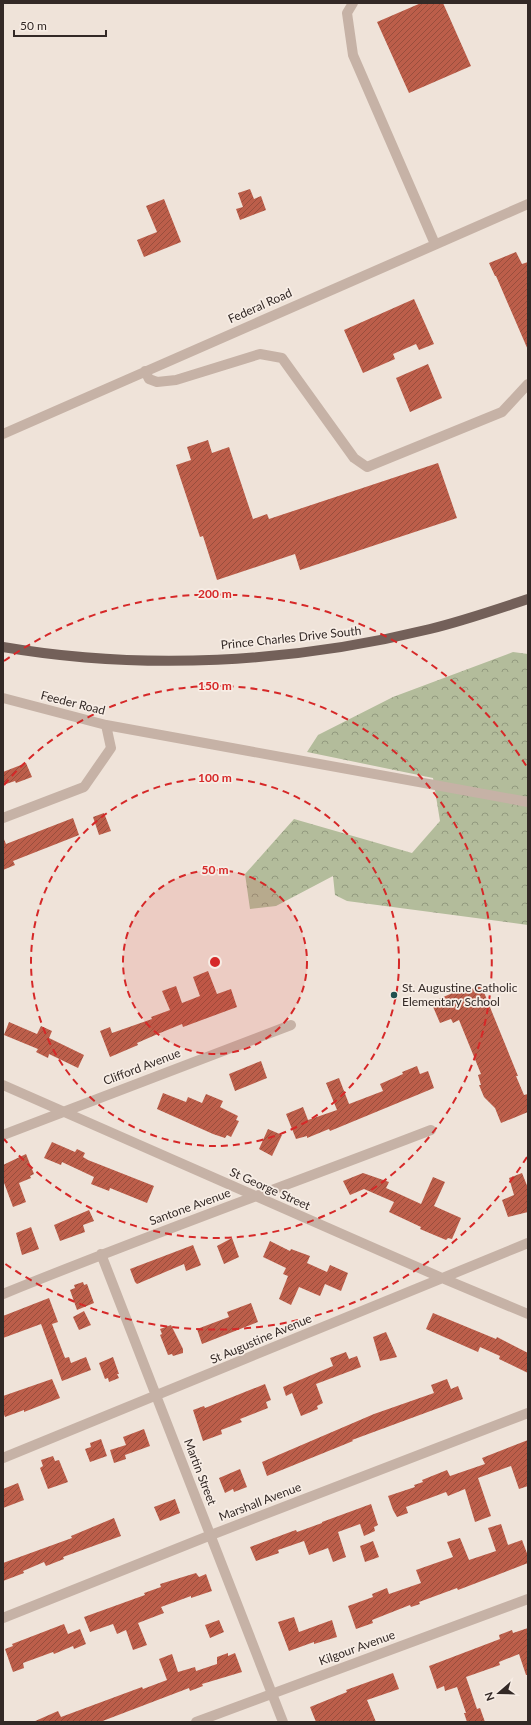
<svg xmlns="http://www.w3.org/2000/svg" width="531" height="1725" font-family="Lato,sans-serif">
  <defs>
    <pattern id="forest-crowns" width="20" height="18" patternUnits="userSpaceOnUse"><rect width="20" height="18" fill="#b3bc9b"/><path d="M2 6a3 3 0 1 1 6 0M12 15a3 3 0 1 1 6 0" fill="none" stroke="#92997e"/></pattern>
    <pattern id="building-hatch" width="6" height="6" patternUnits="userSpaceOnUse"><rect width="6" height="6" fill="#bc5e4a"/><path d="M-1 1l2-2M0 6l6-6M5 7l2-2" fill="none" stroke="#994e3d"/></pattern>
  </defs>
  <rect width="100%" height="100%" fill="#efe3d9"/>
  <path fill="url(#forest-crowns)" d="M 513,652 L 528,654 L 528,925 L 347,901 L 335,895 L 333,876 L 276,906 L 250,909 L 245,874 L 294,819 L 412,853 L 440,821 L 433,778 L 307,752 L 318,735 L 393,697 Z"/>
  <path fill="url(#building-hatch)" d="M 421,3 L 443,3 L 471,66 L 409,93 L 377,22 Z
    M 250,189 L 254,199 L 261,196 L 266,210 L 240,220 L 236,209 L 243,207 L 238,193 Z
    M 164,199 L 181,242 L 144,257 L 137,240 L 157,232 L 146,206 Z
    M 516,252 L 522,264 L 528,262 L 528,350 L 496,276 L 495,276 L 489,263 Z
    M 414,299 L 434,344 L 419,350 L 416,344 L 393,354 L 395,359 L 363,373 L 344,330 Z
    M 428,364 L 442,398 L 410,412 L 396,378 Z
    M 208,440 L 212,453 L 229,447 L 253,519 L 267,514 L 269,519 L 438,463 L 457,518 L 300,570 L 295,554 L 217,580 L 203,536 L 200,537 L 176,465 L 191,460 L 187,447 Z
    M 26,763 L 32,777 L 16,783 L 15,781 L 3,785 L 3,772 Z
    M 104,813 L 111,831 L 99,835 L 93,817 Z
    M 73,818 L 79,835 L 13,861 L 15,865 L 3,870 L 3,837 L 6,844 Z
    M 208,971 L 217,994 L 231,989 L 237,1007 L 183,1027 L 182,1024 L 160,1033 L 137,1043 L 138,1045 L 110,1057 L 100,1031 L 110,1027 L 112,1033 L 152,1019 L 151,1017 L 170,1010 L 162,991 L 176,986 L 182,1003 L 200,996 L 193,977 Z
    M 481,985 L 518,1076 L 516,1076 L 524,1095 L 528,1094 L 528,1112 L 501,1123 L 495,1108 L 484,1097 L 479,1085 L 481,1085 L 478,1075 L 481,1074 L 459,1020 L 453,1023 L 451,1019 L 440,1023 L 431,1002 L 460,990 L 461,993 Z
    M 9,1022 L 37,1034 L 41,1026 L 52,1031 L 49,1038 L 84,1055 L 78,1068 L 49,1054 L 48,1058 L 36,1052 L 38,1049 L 4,1035 Z
    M 261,1061 L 267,1078 L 235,1091 L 229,1074 Z
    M 417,1066 L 420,1074 L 428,1071 L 434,1088 L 330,1131 L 329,1129 L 307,1138 L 307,1136 L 296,1139 L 286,1114 L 303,1107 L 308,1120 L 337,1110 L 326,1083 L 339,1078 L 349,1104 L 383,1091 L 380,1084 L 403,1074 L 402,1072 Z
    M 163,1093 L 186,1102 L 188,1097 L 202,1103 L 206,1094 L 223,1101 L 220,1107 L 238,1116 L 236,1120 L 239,1121 L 231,1137 L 227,1135 L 225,1138 L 213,1134 L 157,1109 Z
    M 268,1129 L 282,1135 L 272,1156 L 259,1149 Z
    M 52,1142 L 75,1152 L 77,1149 L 85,1153 L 83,1157 L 88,1160 L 154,1186 L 147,1203 L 110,1188 L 109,1191 L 91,1184 L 94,1177 L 62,1162 L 61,1165 L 44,1158 Z
    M 26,1154 L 34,1174 L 30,1176 L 31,1178 L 19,1183 L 26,1202 L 13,1207 L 3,1180 L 3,1165 Z
    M 363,1173 L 389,1182 L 386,1188 L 421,1204 L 433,1177 L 445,1182 L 434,1206 L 461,1218 L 452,1239 L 448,1238 L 446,1240 L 420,1229 L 421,1227 L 389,1212 L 394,1202 L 364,1189 L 350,1195 L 343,1181 Z
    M 522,1173 L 528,1188 L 528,1212 L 508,1217 L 502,1200 L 514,1195 L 509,1178 Z
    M 89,1210 L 94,1221 L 83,1225 L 85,1232 L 60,1241 L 54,1225 Z
    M 31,1227 L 39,1249 L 22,1255 L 16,1233 Z
    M 232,1238 L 239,1257 L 224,1264 L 217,1246 Z
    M 270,1241 L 290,1251 L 291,1249 L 310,1256 L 307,1263 L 327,1272 L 330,1265 L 348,1273 L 341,1291 L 325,1284 L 320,1296 L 299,1287 L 291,1305 L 279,1299 L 288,1276 L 283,1274 L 286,1268 L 263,1257 Z
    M 193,1245 L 201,1265 L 199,1266 L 186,1271 L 184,1264 L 137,1284 L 135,1282 L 130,1269 Z
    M 83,1282 L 84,1285 L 87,1284 L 94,1303 L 77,1310 L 70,1290 L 75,1288 L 74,1285 Z
    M 49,1298 L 58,1322 L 52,1324 L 65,1358 L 69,1357 L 71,1363 L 86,1357 L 91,1370 L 62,1381 L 41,1324 L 3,1338 L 3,1316 Z
    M 251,1303 L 258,1322 L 202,1344 L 197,1329 L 229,1317 L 227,1312 Z
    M 84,1311 L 91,1325 L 79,1330 L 73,1317 Z
    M 433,1313 L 496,1339 L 497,1337 L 528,1353 L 528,1373 L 499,1359 L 500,1356 L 480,1347 L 478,1352 L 426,1329 Z
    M 171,1325 L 183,1349 L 183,1353 L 173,1356 L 172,1354 L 168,1355 L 160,1335 L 162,1334 L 160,1329 Z
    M 386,1332 L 397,1357 L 380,1361 L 373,1337 Z
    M 346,1352 L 349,1359 L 357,1356 L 361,1367 L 316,1384 L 323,1403 L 317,1406 L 318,1409 L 301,1416 L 292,1393 L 286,1396 L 283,1387 L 333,1366 L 330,1358 Z
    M 113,1357 L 119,1374 L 117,1374 L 119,1378 L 109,1382 L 108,1378 L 105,1379 L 99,1363 Z
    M 52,1379 L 60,1398 L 24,1412 L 24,1410 L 5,1417 L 3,1412 L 3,1396 Z
    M 447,1379 L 451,1389 L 458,1386 L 463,1399 L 352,1440 L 353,1441 L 267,1476 L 262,1462 L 374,1414 L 434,1393 L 431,1385 Z
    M 265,1384 L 271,1400 L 266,1402 L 268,1408 L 240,1419 L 242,1422 L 221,1430 L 222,1434 L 203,1441 L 193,1410 L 204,1406 L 205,1408 Z
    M 144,1429 L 150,1446 L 125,1455 L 126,1459 L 114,1463 L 110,1450 L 126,1445 L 123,1437 Z
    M 101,1439 L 107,1456 L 90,1462 L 85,1449 L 91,1447 L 90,1443 Z
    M 528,1440 L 528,1486 L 519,1489 L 511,1466 L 478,1478 L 491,1516 L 475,1522 L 465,1489 L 448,1496 L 446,1492 L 406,1507 L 408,1513 L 397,1517 L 393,1510 L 388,1496 L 415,1487 L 414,1485 L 423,1482 L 422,1480 L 447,1470 L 450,1476 L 485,1464 L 482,1458 Z
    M 53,1456 L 55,1461 L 59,1460 L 68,1482 L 48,1489 L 40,1468 L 43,1466 L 41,1460 Z
    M 240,1469 L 247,1487 L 234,1492 L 233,1489 L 225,1493 L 219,1478 Z
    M 18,1483 L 24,1500 L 3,1508 L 3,1489 Z
    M 175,1499 L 180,1513 L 160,1521 L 154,1507 Z
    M 371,1504 L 378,1525 L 374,1527 L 375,1531 L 364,1536 L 360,1524 L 338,1532 L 346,1557 L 333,1562 L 328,1548 L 309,1555 L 304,1541 L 278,1550 L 279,1553 L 256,1561 L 250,1547 L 293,1531 L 296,1530 L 297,1532 L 322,1523 L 322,1522 Z
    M 114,1518 L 121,1536 L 63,1557 L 64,1559 L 46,1566 L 44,1562 L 23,1571 L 24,1573 L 3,1581 L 3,1563 L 72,1538 L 71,1536 Z
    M 501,1524 L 508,1545 L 522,1540 L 528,1556 L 528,1563 L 479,1582 L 458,1590 L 457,1588 L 419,1602 L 420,1604 L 411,1607 L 410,1605 L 372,1620 L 373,1623 L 356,1629 L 348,1606 L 373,1597 L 372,1594 L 387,1588 L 389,1594 L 421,1583 L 416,1570 L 453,1557 L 447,1542 L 460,1538 L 469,1560 L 496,1551 L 488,1528 Z
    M 373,1541 L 379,1557 L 365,1562 L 360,1546 Z
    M 196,1573 L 199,1577 L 206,1574 L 212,1591 L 191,1598 L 191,1596 L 161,1607 L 164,1613 L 138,1623 L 147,1645 L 133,1650 L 126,1630 L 117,1634 L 113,1624 L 90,1632 L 84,1617 L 145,1595 L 144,1593 L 161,1587 L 160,1584 Z
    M 294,1617 L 299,1632 L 332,1620 L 337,1637 L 314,1644 L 314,1642 L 289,1651 L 278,1622 Z
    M 219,1620 L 224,1632 L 210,1638 L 205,1625 Z
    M 64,1624 L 68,1634 L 80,1629 L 86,1644 L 74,1649 L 73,1646 L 54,1654 L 53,1652 L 23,1663 L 24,1668 L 13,1672 L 5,1649 L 13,1646 L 12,1644 Z
    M 528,1628 L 528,1675 L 526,1675 L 519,1654 L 499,1662 L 500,1665 L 466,1677 L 477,1709 L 480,1708 L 485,1722 L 467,1722 L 464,1713 L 466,1713 L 457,1687 L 445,1691 L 444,1686 L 437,1689 L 429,1666 L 500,1639 L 499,1635 L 512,1630 L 513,1633 Z
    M 228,1653 L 228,1656 L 235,1653 L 242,1672 L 202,1684 L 203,1686 L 190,1691 L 189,1688 L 100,1722 L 33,1722 L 58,1711 L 61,1717 L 142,1687 L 143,1689 L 167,1680 L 159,1659 L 172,1654 L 178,1672 L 195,1667 L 196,1671 L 217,1664 L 217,1657 Z
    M 393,1673 L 399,1689 L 367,1700 L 376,1722 L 316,1722 L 310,1707 L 347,1692 L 346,1690 Z"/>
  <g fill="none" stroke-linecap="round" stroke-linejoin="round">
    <path stroke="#c6b2a6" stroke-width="10" d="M 353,3 L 347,13 L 353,55 L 435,244
      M 145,371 L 149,379 L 157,382 L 176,380 L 260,354 L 282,358 L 354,458 L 367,467 L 502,412 L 528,384
      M 3,434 L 528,204
      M 3,698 L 106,725 L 528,802
      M 3,818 L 84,787 L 111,748 L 106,725
      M 3,1085 L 442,1278 L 528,1314
      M 3,1135 L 291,1025
      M 101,1254 L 283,1722
      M 3,1294 C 145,1236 288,1185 431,1130
      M 3,1458 L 528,1243
      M 3,1618 L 211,1535 L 528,1413
      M 196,1722 L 528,1599"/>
    <path stroke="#736059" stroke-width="10" d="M 3,647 C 143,671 292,663 430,629 C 463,621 495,610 528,599"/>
  </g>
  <circle cx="215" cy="962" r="92" fill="#d62828" fill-opacity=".12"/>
  <g fill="none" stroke="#d62828" stroke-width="2" stroke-dasharray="7 5">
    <circle cx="215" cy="962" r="92"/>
    <circle cx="215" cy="962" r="184"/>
    <path d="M4 785A276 276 0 1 1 4 1139"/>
    <path d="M527 1157A368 368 0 0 1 4 1263M4 661A368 368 0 0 1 527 767"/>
  </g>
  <circle fill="#205050" stroke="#f7ede5" stroke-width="1.5" cx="394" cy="995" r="4"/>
  <g text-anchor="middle" stroke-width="3.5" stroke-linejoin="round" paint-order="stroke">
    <g font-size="12" fill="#332926" stroke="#f7ede5">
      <text transform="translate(260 306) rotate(-24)" y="4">Federal Road</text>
      <text transform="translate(291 638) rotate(-6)" y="4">Prince Charles Drive South</text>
      <text transform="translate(73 703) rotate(14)" y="4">Feeder Road</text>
      <text transform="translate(142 1067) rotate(-21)" y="4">Clifford Avenue</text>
      <text transform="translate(270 1189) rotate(24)" y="4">St George Street</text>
      <text transform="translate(190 1207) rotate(-20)" y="4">Santone Avenue</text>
      <text transform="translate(261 1339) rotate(-23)" y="4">St Augustine Avenue</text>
      <text transform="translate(200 1472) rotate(69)" y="4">Martin Street</text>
      <text transform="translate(260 1502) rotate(-21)" y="4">Marshall Avenue</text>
      <text transform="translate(357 1648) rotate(-20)" y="4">Kilgour Avenue</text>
    </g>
    <g font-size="12" fill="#332926" stroke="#f7ede5" text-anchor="start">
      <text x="402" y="992">St. Augustine Catholic<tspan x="402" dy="14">Elementary School</tspan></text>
    </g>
  </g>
  <circle cx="215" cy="962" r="6" fill="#d62828" stroke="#f7ede5" stroke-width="2"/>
  <g font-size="12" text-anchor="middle" font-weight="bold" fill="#d62828" stroke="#f7ede5" stroke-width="3.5" stroke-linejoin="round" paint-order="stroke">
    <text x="215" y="598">200 m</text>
    <text x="215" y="690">150 m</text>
    <text x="215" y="782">100 m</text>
    <text x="215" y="874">50 m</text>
  </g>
  <rect width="531" height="1725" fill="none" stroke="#332926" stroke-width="8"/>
  <g transform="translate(499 1693) rotate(250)" stroke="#f7ede5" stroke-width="3" paint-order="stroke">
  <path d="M0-3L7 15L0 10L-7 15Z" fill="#332926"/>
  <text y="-6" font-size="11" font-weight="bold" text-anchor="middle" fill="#332926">N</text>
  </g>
  <path d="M14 30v6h92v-6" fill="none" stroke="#332926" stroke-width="2"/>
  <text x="20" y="30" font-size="12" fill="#332926" stroke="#f7ede5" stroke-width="3" paint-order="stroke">50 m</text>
</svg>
